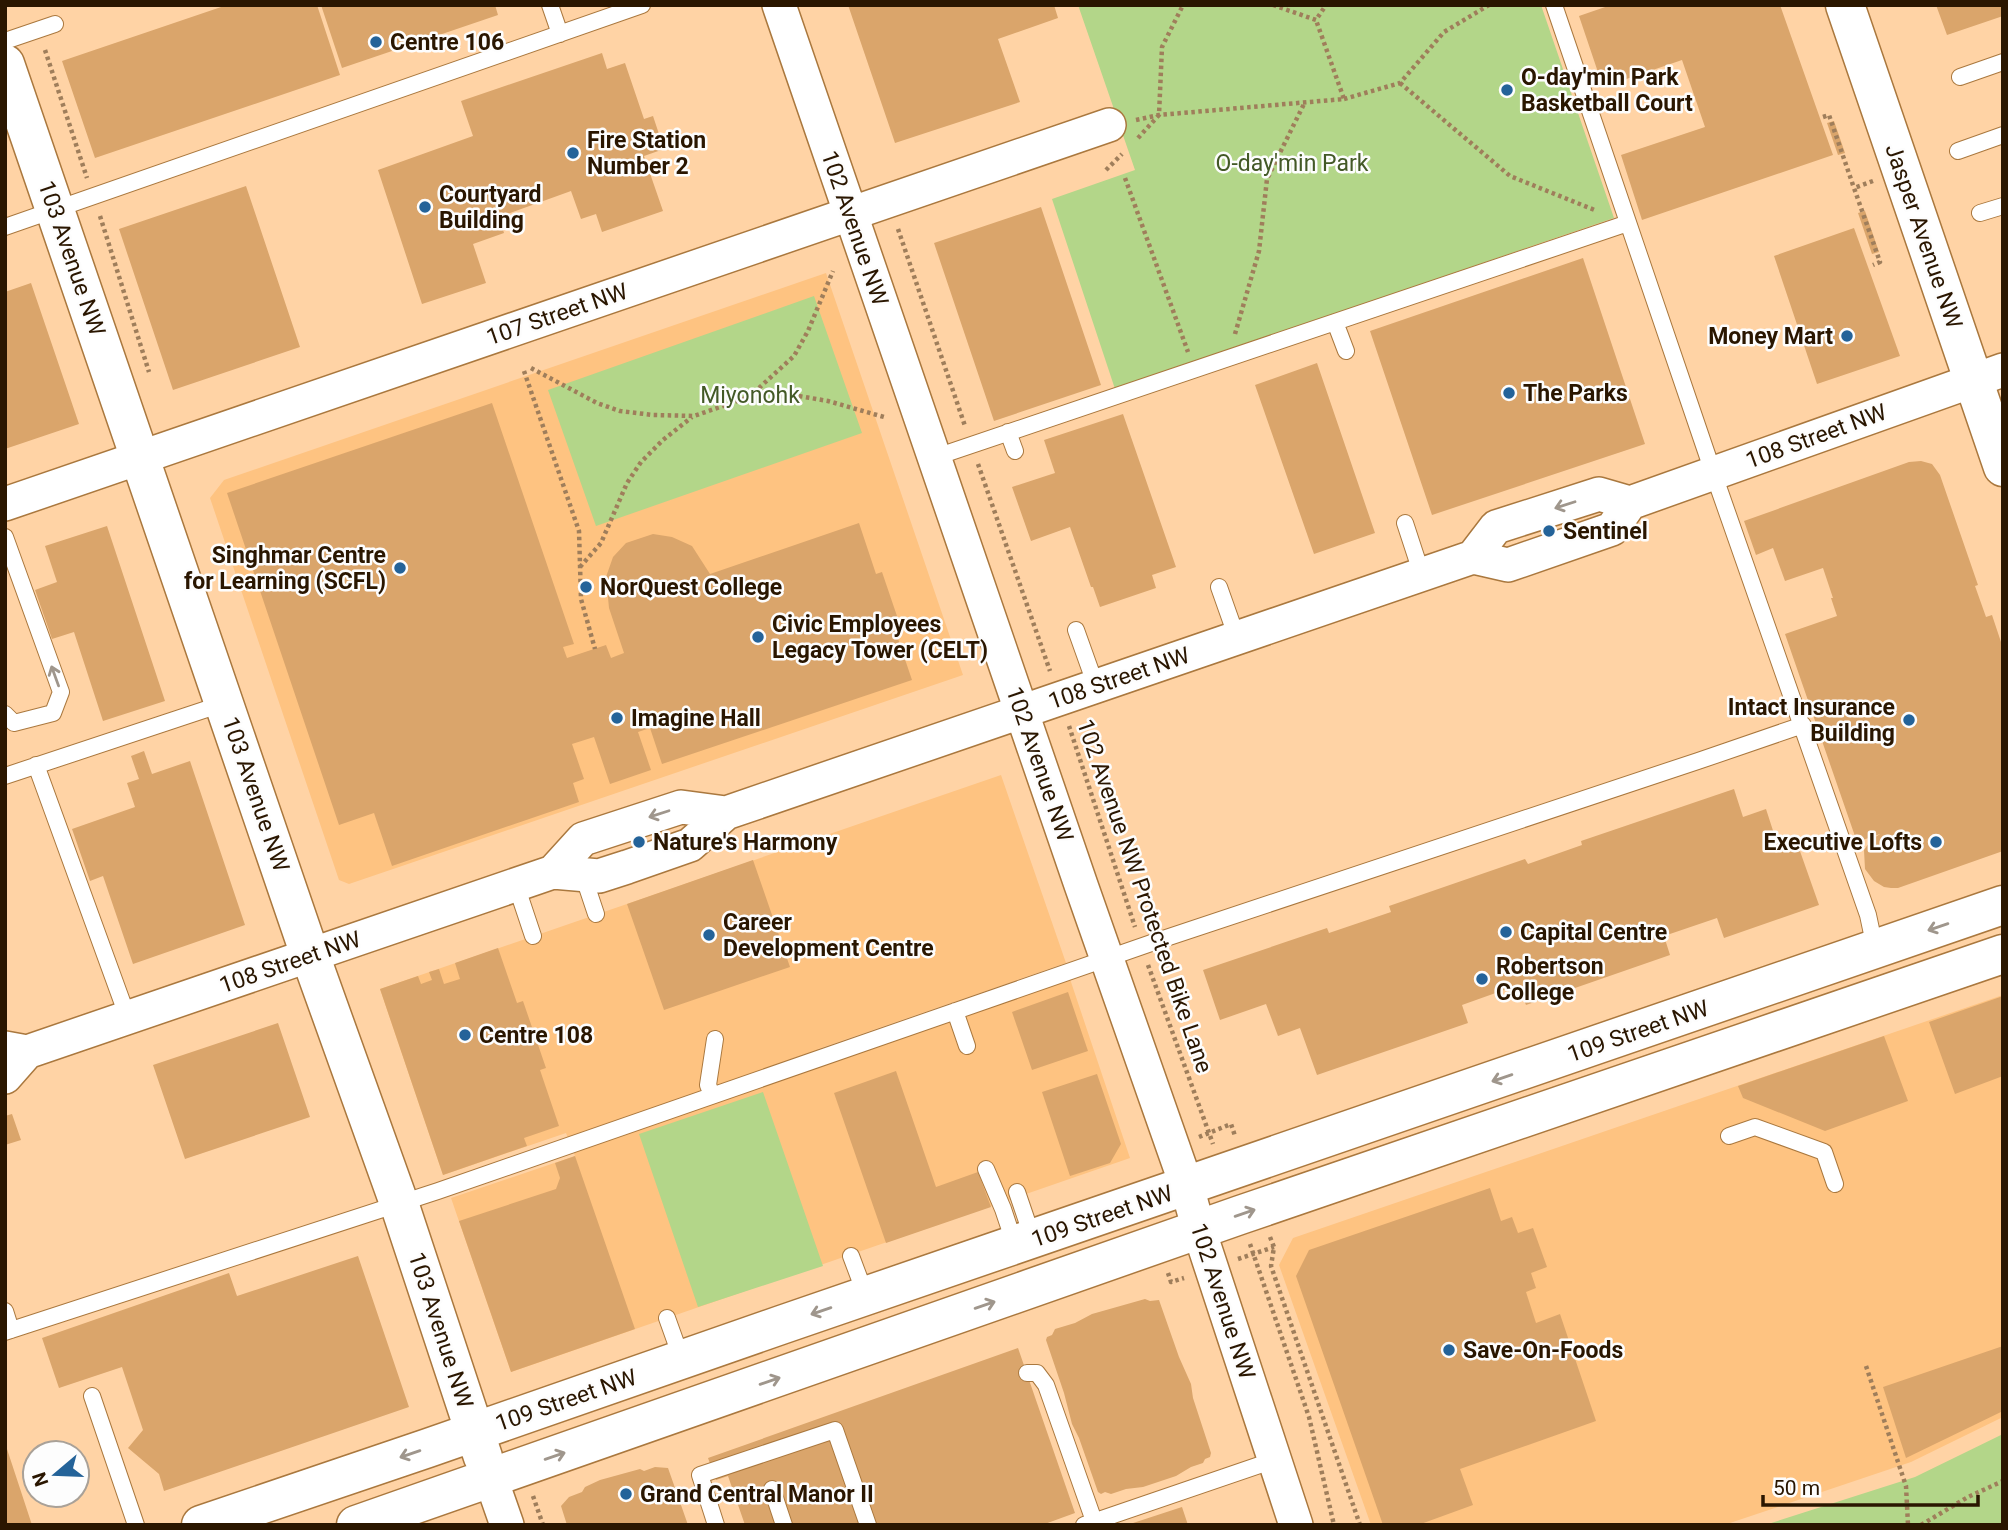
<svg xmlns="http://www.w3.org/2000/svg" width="2008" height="1530" font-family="Roboto,sans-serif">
  <rect width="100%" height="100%" fill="#ffd3a5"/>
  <path fill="#fec381" d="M 826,273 L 963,675 L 349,884 L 339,880 L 210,498 L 224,480 Z
    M 1001,775 L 1066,963 L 818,1049 L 824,1064 L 1070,979 L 1130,1158 L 511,1372 L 451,1198 L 575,1156 L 566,1133 L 443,1175 L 380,989 Z
    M 2003,995 L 2003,1417 L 1911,1462 L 1724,1525 L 1371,1525 L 1279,1265 L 1293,1238 Z"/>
  <path fill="#b3d689" d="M 1078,5 L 1541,5 L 1614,218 L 1115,389 L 1052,199 L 1135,170 Z
    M 814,296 L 862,433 L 596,526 L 548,390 Z
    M 763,1092 L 823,1266 L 698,1307 L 639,1134 Z
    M 2003,1434 L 2003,1525 L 1765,1525 L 1915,1477 Z"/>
  <path fill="#daa56b" d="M 227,5 L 317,5 L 340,75 L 95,158 L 62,61 Z
    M 321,5 L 495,5 L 498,15 L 342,68 Z
    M 848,5 L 1054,5 L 1058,18 L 998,39 L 1020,102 L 895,143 Z
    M 1611,5 L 1780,5 L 1833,155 L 1642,220 L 1621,155 L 1705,127 L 1682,60 L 1603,87 L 1579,16 Z
    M 1936,5 L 2003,5 L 2003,16 L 1947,35 Z
    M 602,53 L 607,69 L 625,63 L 644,119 L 653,116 L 664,149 L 644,156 L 663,211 L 602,232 L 596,214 L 581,219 L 571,191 L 499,217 L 504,233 L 473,244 L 486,283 L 422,304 L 378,170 L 473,136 L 461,101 Z
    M 1834,121 L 1845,153 L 1838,155 L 1827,123 Z
    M 246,186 L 300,347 L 173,390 L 119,229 Z
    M 1041,207 L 1101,385 L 994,421 L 934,243 Z
    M 1865,211 L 1879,252 L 1872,254 L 1858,213 Z
    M 1854,228 L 1900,356 L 1817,384 L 1774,256 Z
    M 1583,258 L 1645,444 L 1432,515 L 1370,331 Z
    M 31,283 L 79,424 L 5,449 L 5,292 Z
    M 1317,363 L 1375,533 L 1314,554 L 1255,385 Z
    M 492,403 L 574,644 L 563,647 L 567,658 L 606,645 L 611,658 L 624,653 L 609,608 L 606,577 L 613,557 L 626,543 L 653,534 L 672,537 L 692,546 L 710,574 L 859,523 L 876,574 L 882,572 L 898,619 L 892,621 L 912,680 L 662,764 L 650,728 L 638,732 L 651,770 L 610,784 L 594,737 L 572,744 L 584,779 L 573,783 L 579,802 L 392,866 L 374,813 L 339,825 L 227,493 Z
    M 1123,414 L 1176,567 L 1152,575 L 1156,588 L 1100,607 L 1093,587 L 1091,587 L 1070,527 L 1031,541 L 1012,487 L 1055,473 L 1044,440 Z
    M 1921,461 L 1932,464 L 1940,475 L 1978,585 L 1975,586 L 1986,617 L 1992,615 L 2003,648 L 2003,851 L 1898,888 L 1891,888 L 1884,887 L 1874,881 L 1865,869 L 1864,850 L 1871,840 L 1880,834 L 1857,842 L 1785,634 L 1837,616 L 1831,598 L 1833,598 L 1823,568 L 1785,581 L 1773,548 L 1756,555 L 1744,521 L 1909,462 Z
    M 107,526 L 165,701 L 103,721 L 74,632 L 52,639 L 35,590 L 57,582 L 45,546 Z
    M 144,751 L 152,774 L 190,761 L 245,925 L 133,964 L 103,876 L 90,881 L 72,829 L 135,807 L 127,783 L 139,779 L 131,756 Z
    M 1734,789 L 1743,817 L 1766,809 L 1777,843 L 1795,837 L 1819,905 L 1724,938 L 1717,918 L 1664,936 L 1670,955 L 1526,1005 L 1518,985 L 1462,1005 L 1468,1023 L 1317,1075 L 1300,1028 L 1278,1036 L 1266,1004 L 1220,1020 L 1203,970 L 1327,928 L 1329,933 L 1391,912 L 1389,906 L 1525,859 L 1528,864 L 1582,845 L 1581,841 Z
    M 753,860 L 790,967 L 664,1010 L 627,904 Z
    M 498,948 L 517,1003 L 523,1001 L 546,1068 L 540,1070 L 559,1126 L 524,1138 L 527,1146 L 443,1175 L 380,989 L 418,976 L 421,984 L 432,980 L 429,972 L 439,969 L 444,984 L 460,979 L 455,963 Z
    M 1068,992 L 1088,1051 L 1032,1070 L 1012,1012 Z
    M 2003,996 L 2003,1076 L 1955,1094 L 1929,1022 Z
    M 278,1023 L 310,1117 L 185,1159 L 153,1065 Z
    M 1884,1036 L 1908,1101 L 1825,1131 L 1743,1098 L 1738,1086 Z
    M 896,1071 L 936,1187 L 978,1172 L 991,1207 L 886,1243 L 834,1093 Z
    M 1097,1074 L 1121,1144 L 1110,1163 L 1070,1176 L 1042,1092 Z
    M 12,1114 L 21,1140 L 5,1145 L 5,1116 Z
    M 575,1156 L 635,1329 L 511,1372 L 459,1221 L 556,1189 L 560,1178 L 555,1163 Z
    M 1490,1188 L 1501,1221 L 1512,1217 L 1518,1233 L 1533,1228 L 1547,1267 L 1531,1273 L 1536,1288 L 1526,1292 L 1536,1323 L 1560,1314 L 1596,1421 L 1460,1469 L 1473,1505 L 1418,1525 L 1383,1525 L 1296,1276 L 1309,1250 Z
    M 358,1256 L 409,1407 L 164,1491 L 159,1474 L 128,1448 L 143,1430 L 122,1367 L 59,1388 L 42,1338 L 229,1273 L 237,1296 Z
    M 1145,1299 L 1150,1301 L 1159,1300 L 1179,1357 L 1191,1384 L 1193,1398 L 1211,1453 L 1210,1457 L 1205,1459 L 1203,1463 L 1191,1467 L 1176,1476 L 1143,1487 L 1126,1489 L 1111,1494 L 1105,1492 L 1101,1494 L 1098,1492 L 1079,1438 L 1072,1424 L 1064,1393 L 1046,1340 L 1047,1337 L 1052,1335 L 1055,1329 L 1075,1323 L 1092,1314 Z
    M 2003,1346 L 2003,1411 L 1906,1458 L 1883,1387 Z
    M 1018,1348 L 1075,1513 L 1042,1525 L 745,1525 L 728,1476 L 716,1480 L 708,1458 Z
    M 5,1446 L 6,1446 L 32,1525 L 5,1525 Z
    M 655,1467 L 668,1468 L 688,1525 L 567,1525 L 561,1506 L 569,1497 L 582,1492 L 585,1487 L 600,1480 L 640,1469 L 644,1471 Z
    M 1182,1507 L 1188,1525 L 1131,1525 L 1130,1524 Z"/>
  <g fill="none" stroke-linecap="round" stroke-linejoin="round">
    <defs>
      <path id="lane" d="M 550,5 L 560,34
        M 1554,5 L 1713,472 L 1868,915 L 1875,948
        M 5,41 L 55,24
        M 1960,77 L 2003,62
        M 1958,151 L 2003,135
        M 1980,213 L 2003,206
        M 5,227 L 642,5
        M 1335,322 L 1346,351
        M 1008,432 L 1015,451
        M 933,458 L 1628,223
        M 1405,523 L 1422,575
        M 5,537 L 61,692 L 53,713 L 14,723 L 5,714
        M 1219,587 L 1237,638
        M 1076,630 L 1096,686
        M 36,765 L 128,1018
        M 5,776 L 225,703
        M 583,875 L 596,914
        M 516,885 L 533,936
        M 955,1011 L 967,1046
        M 712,1095 L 708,1085 L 715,1039
        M 1729,1136 L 1755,1127 L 1824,1152 L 1835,1184
        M 986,1169 L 1003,1209 L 1015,1245
        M 1017,1192 L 1033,1239
        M 851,1256 L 866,1296
        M 5,1311 L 11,1330
        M 667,1318 L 682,1360
        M 5,1332 L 438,1191 L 1160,940 L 1698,761 L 1803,725
        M 1027,1373 L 1037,1373 L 1046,1385 L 1094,1521
        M 92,1396 L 136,1525
        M 772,1489 L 784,1525
        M 716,1525 L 700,1475 L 835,1430 L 868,1525
        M 1084,1525 L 1274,1460"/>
      <path id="street" d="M 779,5 L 1081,885 L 1187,1187 L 1199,1230 L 1296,1525
        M 5,504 L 1109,125
        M 1473,557 L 1496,527 L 1599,494 L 1630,503
        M 553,872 L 583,839 L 681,807 L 726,813
        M 5,1048 L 27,1052 L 553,872 L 599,876 L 627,867 L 690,845 L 726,813 L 1473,557 L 1508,565 L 1612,529 L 1630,503 L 2003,370
        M 5,1077 L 27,1052
        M 491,1479 L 507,1525"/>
      <path id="secondary" d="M 1845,5 L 2003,467
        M 5,64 L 310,955 L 399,1203 L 483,1457
        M 201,1525 L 428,1448 L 781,1325 L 2003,905
        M 356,1525 L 1240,1215 L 2003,954"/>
    </defs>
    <use href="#lane" stroke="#aa783e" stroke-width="18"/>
    <use href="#street" stroke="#aa783e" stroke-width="36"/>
    <use href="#secondary" stroke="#aa783e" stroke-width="41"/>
    <path stroke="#9f7e5b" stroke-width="4.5" stroke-dasharray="3.5 3.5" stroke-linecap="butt" d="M 1273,5 L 1316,20 L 1326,5
      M 45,50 L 87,178
      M 1400,83 L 1510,176 L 1597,211
      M 1344,99 L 1400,83 L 1444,32 L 1489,5
      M 1823,117 L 1829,115 L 1854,188
      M 1136,120 L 1159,115 L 1344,99 L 1316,20
      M 1138,138 L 1159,115 L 1162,47 L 1183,5
      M 1106,170 L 1122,154
      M 1125,178 L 1188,352
      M 1873,181 L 1854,188 L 1880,262 L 1873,265
      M 100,216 L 149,372
      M 898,229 L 965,426
      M 1235,334 L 1259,251 L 1267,179 L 1304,104
      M 531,368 L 597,403 L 620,411 L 653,415 L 694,416 L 723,406 L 749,397 L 794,356 L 808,331 L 833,271
      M 524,371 L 579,531 L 581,599 L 595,649
      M 750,397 L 799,396 L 828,401 L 884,417
      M 978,464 L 1050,671
      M 580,567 L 601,543 L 627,483 L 641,462 L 663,440 L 692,417
      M 1069,726 L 1135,927
      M 1148,965 L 1213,1144
      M 1199,1137 L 1231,1124 L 1235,1136
      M 1270,1237 L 1274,1247 L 1271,1266 L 1360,1525
      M 1250,1244 L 1309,1417 L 1334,1525
      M 1238,1259 L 1274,1247
      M 1168,1273 L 1171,1282 L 1184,1278
      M 1866,1366 L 1906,1486 L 1908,1525
      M 533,1496 L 543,1525
      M 1921,1525 L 1968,1497 L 2003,1481"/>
    <use href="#lane" stroke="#fff" stroke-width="16"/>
    <use href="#street" stroke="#fff" stroke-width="33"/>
    <use href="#secondary" stroke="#fff" stroke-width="38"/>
  </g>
  <defs><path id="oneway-shaft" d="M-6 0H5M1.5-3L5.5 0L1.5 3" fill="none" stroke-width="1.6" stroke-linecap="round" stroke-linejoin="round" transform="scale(1.75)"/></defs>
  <g stroke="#9f968c">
    <use href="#oneway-shaft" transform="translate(1565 505) rotate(162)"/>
    <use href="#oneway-shaft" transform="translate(55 676) rotate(-110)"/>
    <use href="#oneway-shaft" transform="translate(659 814) rotate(162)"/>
    <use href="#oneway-shaft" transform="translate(1938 927) rotate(161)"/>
    <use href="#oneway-shaft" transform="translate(1502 1078) rotate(161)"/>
    <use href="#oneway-shaft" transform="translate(1245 1213) rotate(-19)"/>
    <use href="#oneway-shaft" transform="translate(985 1305) rotate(-19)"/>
    <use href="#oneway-shaft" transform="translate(821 1311) rotate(161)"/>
    <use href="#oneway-shaft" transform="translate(770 1381) rotate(-19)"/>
    <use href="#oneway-shaft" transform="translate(410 1454) rotate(161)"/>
    <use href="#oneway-shaft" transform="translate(555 1456) rotate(-19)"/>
  </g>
  <g fill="#246399" stroke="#fdfdfd" stroke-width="2.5">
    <circle cx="376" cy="42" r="7"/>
    <circle cx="1507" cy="90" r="7"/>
    <circle cx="573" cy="153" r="7"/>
    <circle cx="425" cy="207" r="7"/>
    <circle cx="1847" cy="336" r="7"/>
    <circle cx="1509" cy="393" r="7"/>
    <circle cx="1549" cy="531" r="7"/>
    <circle cx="400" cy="568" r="7"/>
    <circle cx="586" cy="587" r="7"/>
    <circle cx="758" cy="637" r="7"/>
    <circle cx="617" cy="718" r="7"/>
    <circle cx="1909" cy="720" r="7"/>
    <circle cx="639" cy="842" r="7"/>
    <circle cx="1936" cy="842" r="7"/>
    <circle cx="1506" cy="932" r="7"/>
    <circle cx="709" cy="935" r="7"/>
    <circle cx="1482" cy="979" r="7"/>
    <circle cx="465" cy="1035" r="7"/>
    <circle cx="1449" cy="1350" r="7"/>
    <circle cx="626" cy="1494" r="7"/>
  </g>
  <g text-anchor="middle" stroke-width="5" stroke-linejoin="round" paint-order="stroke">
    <g font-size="23" font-weight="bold" fill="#2a1600" stroke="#fdfdfd" text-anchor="start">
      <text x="390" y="50">Centre 106</text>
      <text x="1521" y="85">O-day'min Park<tspan x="1521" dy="26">Basketball Court</tspan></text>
      <text x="587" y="148">Fire Station<tspan x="587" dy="26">Number 2</tspan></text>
      <text x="439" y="202">Courtyard<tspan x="439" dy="26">Building</tspan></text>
      <text x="1833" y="344" text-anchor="end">Money Mart</text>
      <text x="1523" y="401">The Parks</text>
      <text x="1563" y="539">Sentinel</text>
      <text x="386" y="563" text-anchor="end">Singhmar Centre<tspan x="386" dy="26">for Learning (SCFL)</tspan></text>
      <text x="600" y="595">NorQuest College</text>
      <text x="772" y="632">Civic Employees<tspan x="772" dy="26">Legacy Tower (CELT)</tspan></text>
      <text x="1895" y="715" text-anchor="end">Intact Insurance<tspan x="1895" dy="26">Building</tspan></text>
      <text x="631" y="726">Imagine Hall</text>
      <text x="653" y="850">Nature's Harmony</text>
      <text x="1922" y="850" text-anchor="end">Executive Lofts</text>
      <text x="723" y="930">Career<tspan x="723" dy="26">Development Centre</tspan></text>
      <text x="1520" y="940">Capital Centre</text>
      <text x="1496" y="974">Robertson<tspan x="1496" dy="26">College</tspan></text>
      <text x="479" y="1043">Centre 108</text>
      <text x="1463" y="1358">Save-On-Foods</text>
      <text x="640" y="1502">Grand Central Manor II</text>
    </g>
    <g font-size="23" fill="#435926" stroke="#fdfdfd">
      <text x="1292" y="171">O-day'min Park</text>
      <text x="750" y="403">Miyonohk</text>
    </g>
    <g font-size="23" fill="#2a1600" stroke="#fdfdfd">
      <text transform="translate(855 228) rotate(71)" y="8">102 Avenue NW</text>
      <text transform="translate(1924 236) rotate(71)" y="8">Jasper Avenue NW</text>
      <text transform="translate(72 258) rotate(71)" y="8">103 Avenue NW</text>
      <text transform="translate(557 314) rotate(-19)" y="8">107 Street NW</text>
      <text transform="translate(1816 436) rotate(-20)" y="8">108 Street NW</text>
      <text transform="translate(1119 678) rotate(-19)" y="8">108 Street NW</text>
      <text transform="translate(1040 764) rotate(71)" y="8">102 Avenue NW</text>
      <text transform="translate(256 794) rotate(71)" y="8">103 Avenue NW</text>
      <text transform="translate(1145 896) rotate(71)" y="8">102 Avenue NW Protected Bike Lane</text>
      <text transform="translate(290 962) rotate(-19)" y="8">108 Street NW</text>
      <text transform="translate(1638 1031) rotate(-19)" y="8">109 Street NW</text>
      <text transform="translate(1102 1216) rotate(-19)" y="8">109 Street NW</text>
      <text transform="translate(1223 1301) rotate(72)" y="8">102 Avenue NW</text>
      <text transform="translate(441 1330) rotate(72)" y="8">103 Avenue NW</text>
      <text transform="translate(566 1400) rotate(-19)" y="8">109 Street NW</text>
    </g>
  </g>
  <rect width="2008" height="1530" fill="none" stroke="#2a1600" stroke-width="14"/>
  <g transform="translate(56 1474) rotate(251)"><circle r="33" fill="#fdfdfd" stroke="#a9a198" stroke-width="2"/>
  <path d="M0-5L12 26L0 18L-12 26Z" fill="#246399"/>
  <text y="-10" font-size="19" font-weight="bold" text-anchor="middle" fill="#2a1600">N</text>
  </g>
  <path d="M1763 1495v10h215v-10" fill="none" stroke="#2a1600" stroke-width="3.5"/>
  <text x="1773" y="1495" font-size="21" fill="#2a1600" stroke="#fdfdfd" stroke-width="5" paint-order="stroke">50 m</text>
</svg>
